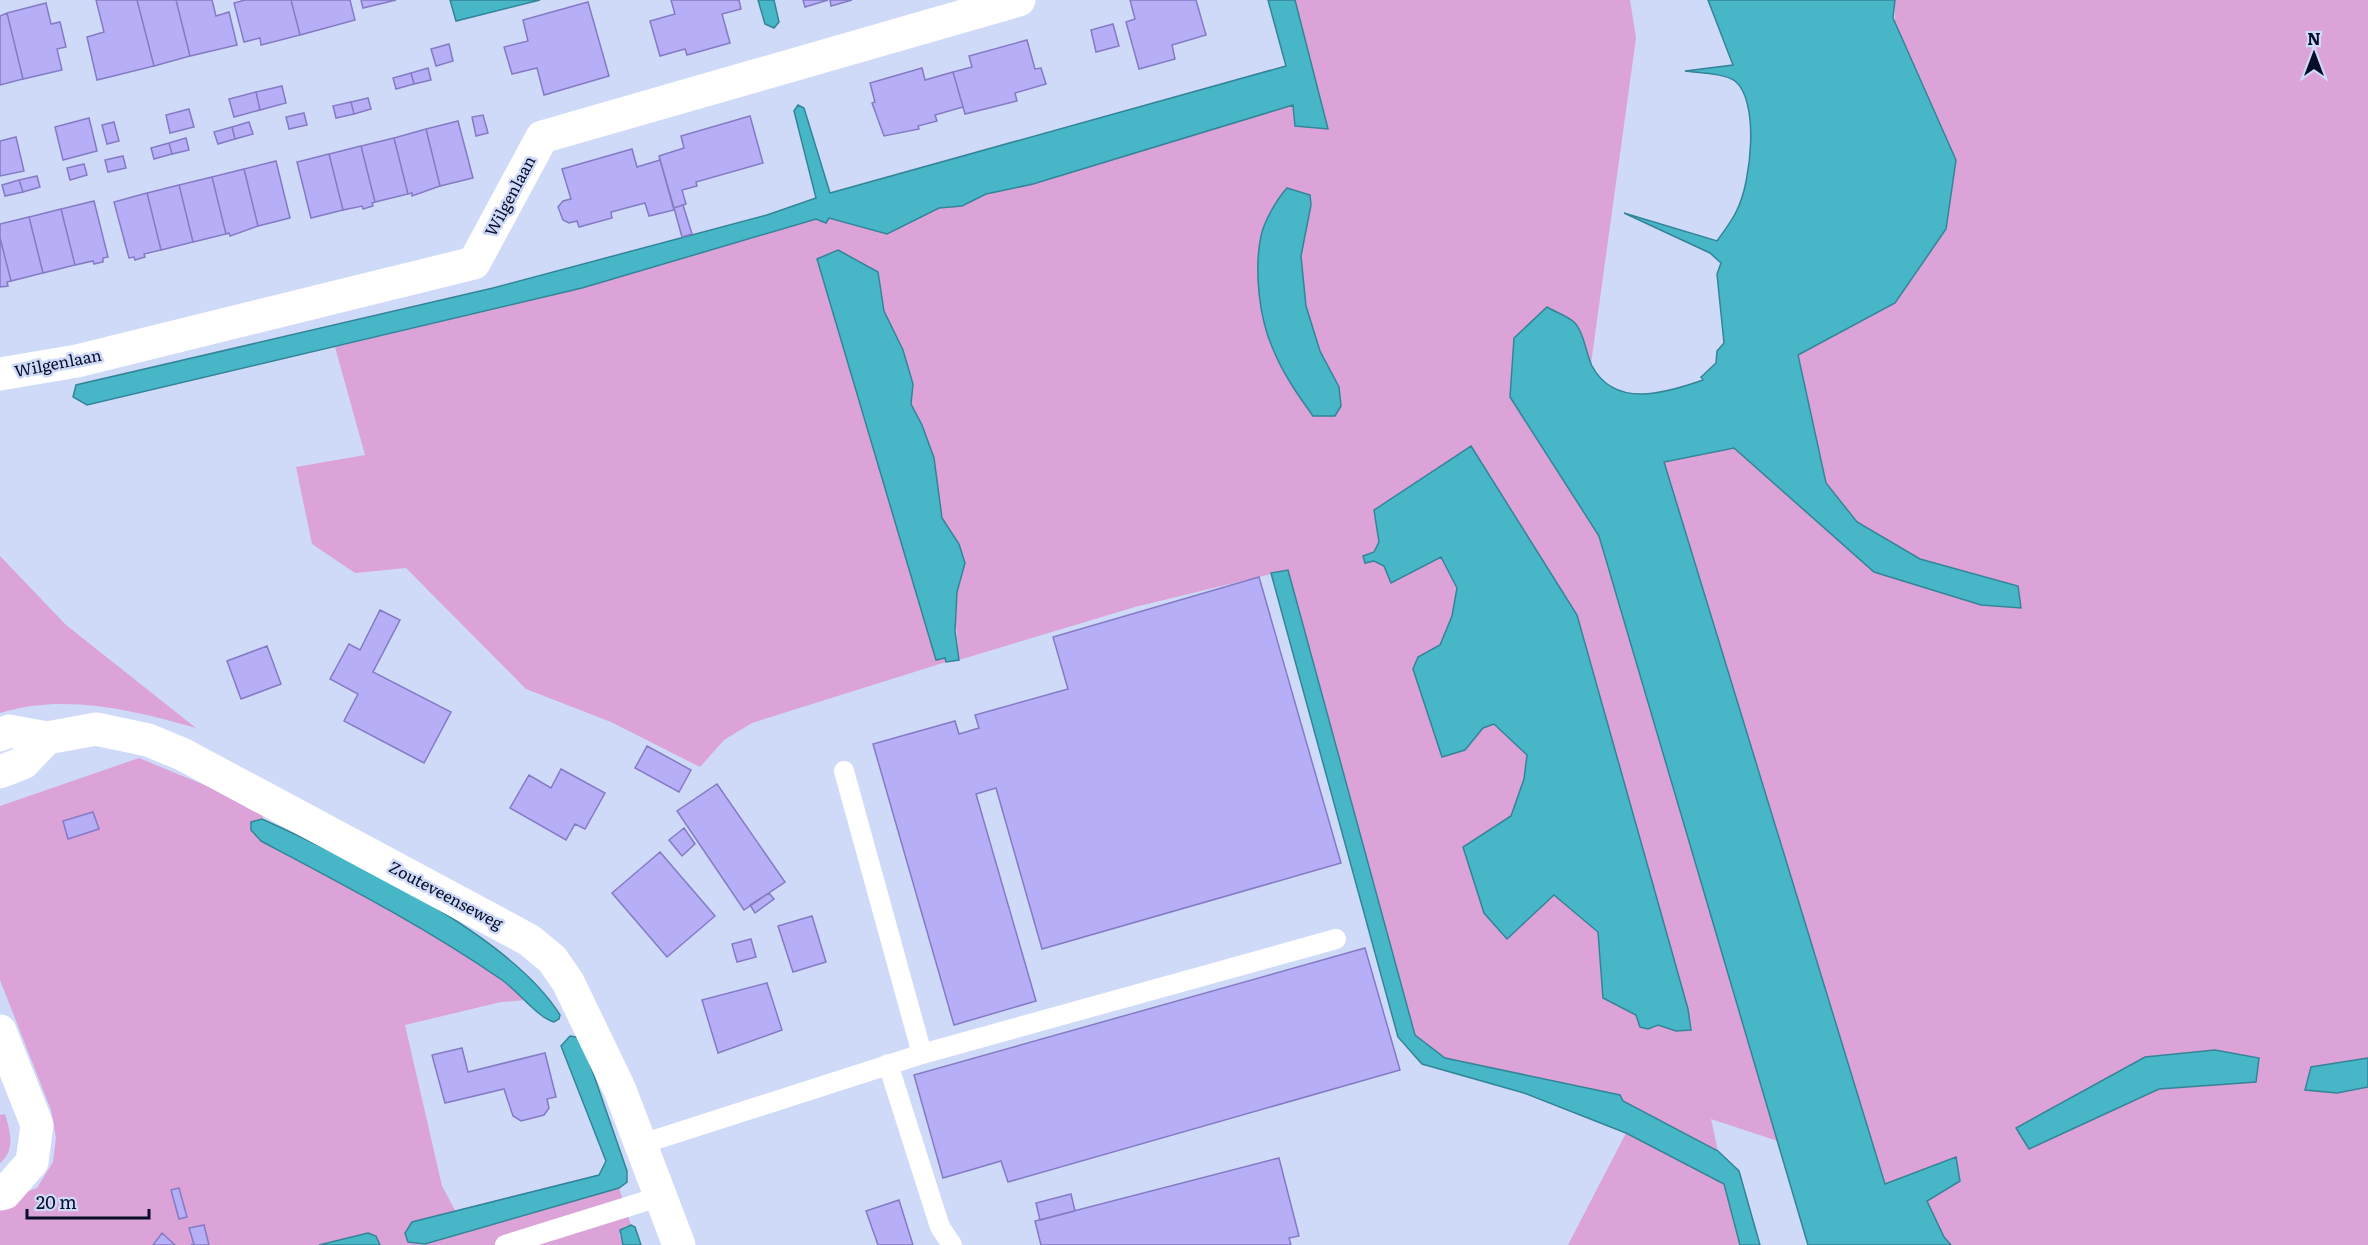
<svg xmlns="http://www.w3.org/2000/svg" width="2368" height="1245" font-family="Literata,serif">
  <rect width="100%" height="100%" fill="#cedaf8"/>
  <path fill="#dba3d7" d="M 1294,0 L 1630,0 L 1636,38 L 1590,371 L 1839,1161 L 1711,1119 L 1718,1151 L 1623,1101 L 1619,1095 L 1444,1058 L 1415,1035 L 1288,570 L 1135,607 L 959,660 L 956,624 L 936,660 L 945,658 L 946,662 L 752,723 L 724,740 L 700,767 L 611,722 L 526,689 L 406,568 L 355,573 L 312,544 L 296,467 L 365,455 L 335,347 L 582,288 L 816,219 L 826,223 L 829,218 L 1317,87 Z
    M 1895,0 L 2368,0 L 2368,1245 L 1951,1245 L 1944,1237 L 1927,1201 L 1960,1181 L 1885,1184 L 1664,462 L 1734,448 L 1874,572 L 2017,586 L 1920,559 L 1857,522 L 1826,483 L 1798,354 L 1895,303 Z
    M 0,556 L 66,625 L 196,728 C 133,710 65,693 0,713 Z
    M 139,758 L 265,810 L 262,819 L 251,822 L 261,841 C 351,888 450,932 526,1000 L 501,1002 L 405,1025 L 442,1186 L 456,1212 L 412,1222 L 425,1244 L 619,1188 L 631,1225 L 625,1226 L 619,1234 L 623,1245 L 380,1245 L 368,1233 L 319,1245 L 0,1245 L 0,1202 L 37,1188 L 53,1162 L 56,1138 L 51,1110 L 0,980 L 0,806 Z
    M 5,1114 C 10,1130 16,1150 0,1163 L 0,1115 Z
    M 1626,1133 L 1724,1184 L 1740,1245 L 1568,1245 Z"/>
  <path fill="#47b7c8" stroke="#348498" stroke-width="1.5" d="M 450,0 L 540,0 L 456,21 Z
    M 758,0 L 774,0 L 779,22 L 774,28 L 765,24 Z
    M 1268,0 L 1295,0 L 1328,129 L 1295,126 L 1293,105 L 1033,184 L 986,194 L 962,206 L 939,208 L 887,234 L 829,218 L 826,223 L 816,219 L 582,288 L 87,405 L 73,397 L 76,385 L 493,288 L 767,215 L 816,198 L 794,111 L 798,105 L 804,108 L 830,193 L 1286,66 Z
    M 1708,0 L 1895,0 L 1893,18 L 1956,160 L 1946,229 L 1895,303 L 1798,355 L 1826,483 L 1857,522 L 1920,559 L 2018,586 L 2021,608 L 1981,605 L 1874,572 L 1734,448 L 1664,462 L 1885,1184 L 1956,1157 L 1960,1181 L 1927,1201 L 1944,1237 L 1951,1245 L 1808,1245 L 1599,536 L 1510,397 L 1514,338 L 1547,307 C 1555,312 1568,316 1575,323 C 1584,332 1586,354 1592,366 C 1615,409 1666,393 1703,380 L 1701,377 L 1716,363 L 1717,351 L 1724,343 L 1717,274 L 1721,263 L 1710,253 L 1624,213 L 1717,241 C 1724,231 1732,221 1737,210 C 1751,183 1760,101 1735,81 C 1724,73 1698,73 1685,71 L 1733,65 Z
    M 1287,188 L 1310,195 L 1311,205 L 1301,256 L 1306,306 L 1320,351 L 1339,387 L 1341,406 L 1335,416 L 1313,416 C 1298,395 1283,374 1273,349 C 1259,318 1254,270 1261,236 C 1264,221 1277,199 1287,188 Z
    M 838,250 L 878,272 L 884,311 L 903,350 L 913,384 L 911,404 L 922,425 L 934,458 L 942,518 L 959,544 L 965,563 L 957,592 L 955,631 L 959,660 L 946,662 L 945,658 L 936,660 L 817,259 Z
    M 1471,446 L 1577,615 L 1688,1009 L 1691,1030 L 1676,1031 L 1658,1025 L 1648,1029 L 1640,1027 L 1636,1015 L 1603,998 L 1598,932 L 1554,895 L 1507,939 L 1484,913 L 1463,847 L 1511,816 L 1524,779 L 1527,755 L 1494,724 L 1483,728 L 1465,750 L 1442,757 L 1413,669 L 1418,657 L 1440,645 L 1452,616 L 1457,588 L 1441,557 L 1391,583 L 1384,566 L 1374,561 L 1365,563 L 1363,556 L 1374,552 L 1379,542 L 1374,510 Z
    M 1288,570 L 1415,1035 L 1445,1058 L 1620,1095 L 1623,1101 L 1718,1151 L 1739,1171 L 1760,1245 L 1740,1245 L 1724,1184 L 1626,1133 L 1524,1093 L 1422,1064 L 1398,1037 L 1271,573 Z
    M 262,819 C 348,858 510,934 560,1015 L 559,1019 L 554,1022 C 538,1018 518,991 502,980 C 425,927 344,885 261,841 L 251,830 L 251,822 Z
    M 570,1036 L 576,1037 L 583,1044 L 627,1171 L 627,1182 L 619,1188 L 425,1244 L 408,1242 L 405,1233 L 412,1222 L 599,1175 L 606,1161 L 561,1046 Z
    M 2215,1050 L 2259,1058 L 2256,1082 L 2159,1089 L 2029,1149 L 2016,1128 L 2145,1057 Z
    M 2368,1058 L 2368,1087 L 2337,1093 L 2305,1090 L 2311,1067 Z
    M 631,1225 L 635,1227 L 641,1245 L 623,1245 L 620,1230 Z
    M 368,1233 L 376,1236 L 380,1245 L 319,1245 Z"/>
  <path fill="#b6aef7" stroke="#857bc4" stroke-width="1.5" d="M 96,0 L 137,0 L 154,66 L 97,80 L 87,37 L 104,32 Z
    M 137,0 L 176,0 L 190,56 L 154,66 Z
    M 176,0 L 212,0 L 216,16 L 229,12 L 237,45 L 190,56 Z
    M 245,0 L 291,0 L 300,35 L 261,45 L 260,38 L 244,42 L 234,3 Z
    M 291,0 L 350,0 L 355,20 L 300,35 Z
    M 361,0 L 396,0 L 363,8 Z
    M 671,0 L 739,0 L 741,9 L 722,14 L 730,43 L 687,55 L 685,49 L 660,56 L 650,21 L 675,14 Z
    M 803,0 L 828,0 L 805,7 Z
    M 830,0 L 852,0 L 831,6 Z
    M 1130,0 L 1196,0 L 1206,35 L 1172,45 L 1175,59 L 1139,69 L 1126,22 L 1135,19 Z
    M 588,2 L 609,76 L 544,95 L 537,68 L 512,74 L 504,47 L 528,41 L 523,20 Z
    M 46,3 L 51,24 L 60,22 L 66,47 L 57,49 L 62,70 L 23,79 L 7,13 Z
    M 7,13 L 23,79 L 0,85 L 0,16 Z
    M 1113,24 L 1119,46 L 1096,52 L 1091,30 Z
    M 1027,40 L 1035,69 L 1041,68 L 1046,84 L 1015,93 L 1017,101 L 965,114 L 953,72 L 972,67 L 969,56 Z
    M 449,44 L 453,61 L 436,66 L 431,49 Z
    M 428,68 L 431,80 L 414,84 L 411,73 Z
    M 922,68 L 925,80 L 953,72 L 963,107 L 935,115 L 937,121 L 918,126 L 919,129 L 884,136 L 872,103 L 875,102 L 870,83 Z
    M 411,73 L 414,84 L 396,89 L 393,78 Z
    M 282,86 L 286,103 L 260,110 L 256,92 Z
    M 256,92 L 260,110 L 234,117 L 229,99 Z
    M 368,98 L 371,109 L 354,114 L 351,102 Z
    M 351,102 L 354,114 L 336,118 L 333,106 Z
    M 189,109 L 194,127 L 170,133 L 166,115 Z
    M 304,113 L 307,125 L 289,129 L 286,117 Z
    M 483,115 L 488,133 L 476,136 L 472,117 Z
    M 750,116 L 763,163 L 696,182 L 697,186 L 682,190 L 686,204 L 674,208 L 659,156 L 684,148 L 681,136 Z
    M 89,118 L 97,151 L 63,160 L 55,127 Z
    M 458,121 L 473,178 L 440,186 L 426,129 Z
    M 114,122 L 119,141 L 107,144 L 102,125 Z
    M 249,122 L 253,134 L 235,139 L 232,127 Z
    M 232,127 L 235,139 L 218,144 L 214,132 Z
    M 426,129 L 440,186 L 412,196 L 412,193 L 408,194 L 394,138 Z
    M 16,137 L 24,171 L 0,176 L 0,141 Z
    M 186,138 L 189,150 L 172,154 L 169,143 Z
    M 394,138 L 408,194 L 375,202 L 361,146 Z
    M 169,143 L 172,154 L 154,159 L 151,148 Z
    M 361,146 L 375,202 L 372,203 L 373,206 L 363,209 L 362,206 L 343,210 L 329,154 Z
    M 632,149 L 637,167 L 660,160 L 674,210 L 649,216 L 645,203 L 611,212 L 612,218 L 579,227 L 577,221 L 569,223 L 563,220 L 558,207 L 563,201 L 571,199 L 562,169 Z
    M 329,154 L 343,210 L 311,218 L 297,162 Z
    M 123,156 L 126,168 L 108,172 L 105,160 Z
    M 276,161 L 290,218 L 258,226 L 244,169 Z
    M 84,164 L 87,175 L 70,180 L 67,168 Z
    M 244,169 L 258,226 L 230,236 L 229,233 L 226,234 L 212,177 Z
    M 37,176 L 40,187 L 23,192 L 19,180 Z
    M 212,177 L 226,234 L 193,242 L 179,185 Z
    M 19,180 L 23,192 L 5,196 L 2,185 Z
    M 179,185 L 193,242 L 161,250 L 147,193 Z
    M 147,193 L 161,250 L 144,254 L 145,257 L 135,260 L 134,257 L 129,258 L 114,202 Z
    M 94,201 L 108,257 L 103,258 L 103,262 L 94,264 L 93,261 L 75,265 L 61,209 Z
    M 683,205 L 692,234 L 682,237 L 674,208 Z
    M 61,209 L 75,265 L 43,273 L 29,217 Z
    M 29,217 L 43,273 L 11,281 L 0,238 L 0,224 Z
    M 0,238 L 11,281 L 7,282 L 8,286 L 0,287 Z
    M 1259,577 L 1341,863 L 1042,949 L 996,788 L 976,794 L 1036,1001 L 954,1025 L 873,744 L 955,721 L 959,734 L 979,728 L 975,715 L 1068,689 L 1053,637 Z
    M 380,610 L 400,620 L 373,672 L 451,712 L 424,763 L 344,721 L 358,694 L 330,679 L 349,644 L 360,650 Z
    M 267,646 L 281,684 L 241,699 L 227,661 Z
    M 647,746 L 691,770 L 679,792 L 635,768 Z
    M 561,769 L 605,793 L 585,829 L 575,824 L 566,840 L 510,808 L 529,775 L 551,788 Z
    M 717,784 L 785,882 L 744,910 L 677,811 Z
    M 93,812 L 99,829 L 68,839 L 63,821 Z
    M 684,828 L 695,844 L 682,856 L 669,840 Z
    M 660,852 L 715,916 L 667,957 L 612,893 Z
    M 769,893 L 774,899 L 755,913 L 750,905 Z
    M 812,916 L 826,962 L 793,972 L 778,926 Z
    M 751,939 L 756,957 L 737,962 L 732,944 Z
    M 1365,948 L 1400,1070 L 1008,1182 L 1001,1161 L 943,1178 L 914,1075 Z
    M 767,983 L 782,1030 L 718,1053 L 702,1000 Z
    M 462,1048 L 468,1072 L 545,1053 L 556,1097 L 547,1099 L 549,1108 L 544,1115 L 521,1121 L 513,1116 L 504,1089 L 445,1103 L 432,1055 Z
    M 1279,1158 L 1299,1236 L 1289,1238 L 1291,1245 L 1041,1245 L 1035,1221 Z
    M 179,1188 L 187,1217 L 179,1219 L 171,1190 Z
    M 1071,1194 L 1075,1211 L 1040,1220 L 1036,1203 Z
    M 899,1200 L 913,1245 L 878,1245 L 866,1211 Z
    M 204,1225 L 209,1245 L 191,1245 L 194,1244 L 189,1228 Z
    M 162,1233 L 175,1245 L 153,1245 Z"/>
  <g fill="none" stroke-linecap="round" stroke-linejoin="round">
    <path stroke="#fff" stroke-width="20" d="M 922,1054 L 1336,939
      M 888,1064 L 940,1227 L 952,1245
      M 642,1144 L 922,1054 L 844,771
      M 505,1245 L 662,1196"/>
    <path stroke="#fff" stroke-width="33" d="M 0,374 L 77,361 L 474,263 L 542,137 L 1019,0
      M 0,1031 L 37,1125 L 32,1162 L 5,1193 L 0,1194"/>
    <path stroke="#fff" stroke-width="33" d="M 0,735 L 9,731 L 47,738 L 96,729 L 148,740 L 182,754 L 529,940 L 552,959 L 568,982 L 620,1090 L 679,1245
      M 0,772 L 23,763 L 47,738"/>
  </g>
  <g text-anchor="middle" stroke-width="5" stroke-linejoin="round" paint-order="stroke">
    <g font-size="16" fill="#060d27" stroke="#cedaf8">
      <text transform="translate(510 196) rotate(-62)" y="6">Wilgenlaan</text>
      <text transform="translate(58 363) rotate(-11)" y="6">Wilgenlaan</text>
      <text transform="translate(446 895) rotate(28)" y="6">Zouteveenseweg</text>
    </g>
  </g>
  <g transform="translate(2314 54)" stroke="#cedaf8" stroke-width="4.5" paint-order="stroke">
  <path d="M0-4.5L10 22L0 15L-10 22Z" fill="#060d27"/>
  <text y="-9" font-size="16" font-weight="bold" text-anchor="middle" fill="#060d27">N</text>
  </g>
  <path d="M27 1209v9h122v-9" fill="none" stroke="#060d27" stroke-width="3"/>
  <text x="36" y="1209" font-size="18" fill="#060d27" stroke="#cedaf8" stroke-width="4.5" paint-order="stroke">20 m</text>
</svg>
